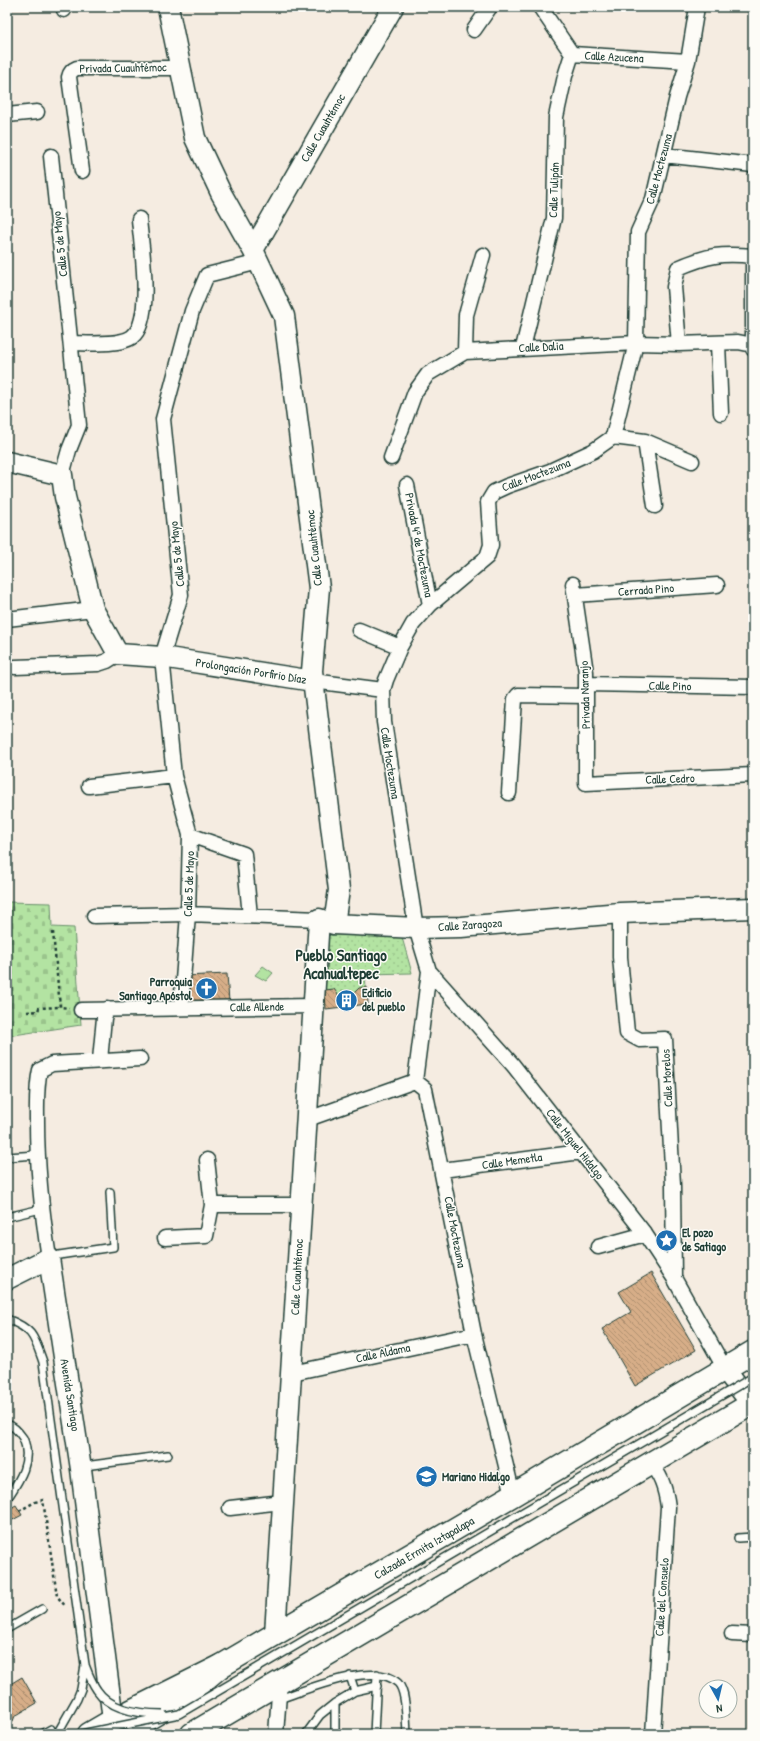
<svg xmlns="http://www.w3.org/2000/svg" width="760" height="1741" font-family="'Patrick Hand',sans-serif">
  <defs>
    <pattern id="cemetery-stones" width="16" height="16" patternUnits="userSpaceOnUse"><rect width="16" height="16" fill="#b3e3a2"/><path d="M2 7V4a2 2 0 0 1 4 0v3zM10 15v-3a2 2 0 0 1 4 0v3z" fill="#9ac48c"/></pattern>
    <pattern id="park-dots" width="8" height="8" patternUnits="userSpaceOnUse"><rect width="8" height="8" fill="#b3e3a2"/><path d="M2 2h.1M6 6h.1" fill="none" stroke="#9ac48c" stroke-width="1.8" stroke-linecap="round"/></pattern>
    <pattern id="building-back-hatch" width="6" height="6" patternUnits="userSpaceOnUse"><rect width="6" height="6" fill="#d7ae88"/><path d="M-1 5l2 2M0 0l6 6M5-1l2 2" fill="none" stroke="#ae8f70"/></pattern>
  </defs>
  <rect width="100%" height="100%" fill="#f5ece1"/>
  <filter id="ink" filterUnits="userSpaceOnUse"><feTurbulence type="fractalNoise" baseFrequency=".025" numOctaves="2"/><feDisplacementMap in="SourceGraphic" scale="8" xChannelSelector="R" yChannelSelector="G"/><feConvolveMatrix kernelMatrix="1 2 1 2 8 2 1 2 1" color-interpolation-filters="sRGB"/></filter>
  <g filter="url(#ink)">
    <path fill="#b3e3a2" stroke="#69906b" d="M 263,966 L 273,973 L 266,981 L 255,975 Z"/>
    <path fill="url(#cemetery-stones)" stroke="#69906b" d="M 7,902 L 51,903 L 52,927 L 74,928 L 81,1025 L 7,1036 Z"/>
    <path fill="url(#park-dots)" stroke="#69906b" d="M 401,934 L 412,973 L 365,974 L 367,1004 L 319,1006 L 325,937 L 331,935 Z"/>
    <path fill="url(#building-back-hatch)" stroke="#1f3d34" d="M 227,974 L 229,1002 L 187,1004 L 185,976 Z
      M 367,987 L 368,1004 L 326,1009 L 325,990 L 334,989 L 339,996 L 341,995 L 342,991 L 351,991 L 352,993 L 354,993 L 359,988 Z
      M 651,1273 L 696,1350 L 635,1386 L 602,1329 L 631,1312 L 619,1292 Z
      M 16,1505 L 22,1515 L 7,1523 L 7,1510 Z
      M 22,1677 L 37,1703 L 15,1716 L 13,1721 L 7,1722 L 7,1686 Z"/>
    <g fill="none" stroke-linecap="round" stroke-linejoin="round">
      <defs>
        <path id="lane" d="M 7,1157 L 37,1155
          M 7,1217 L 41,1209
          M 49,1258 L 59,1255 L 113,1247 L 110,1192
          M 7,1319 C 33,1329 34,1336 43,1362 L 85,1665
          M 7,1424 C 14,1426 19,1432 23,1438 C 33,1461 19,1481 7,1499
          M 83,1468 L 92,1465 L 168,1455
          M 738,1538 L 753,1537
          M 7,1629 L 42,1609
          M 350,1676 L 355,1691
          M 279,1699 C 306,1690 376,1660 398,1683 C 407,1692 406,1722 407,1734
          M 42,1734 L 51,1729 L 54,1734
          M 306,1734 L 320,1715 L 335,1703 L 355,1691 L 377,1686
          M 335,1734 L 335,1703
          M 374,1734 L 377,1674"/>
        <path id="street" d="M 64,7 L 64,10
          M 540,7 L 572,54 L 688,61
          M 697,7 L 688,61 L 677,97 L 653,199 L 638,232 L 636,343 L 613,437 L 593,451 L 550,471 L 507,486 L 494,492 L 488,502 L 491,545 L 487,557 L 430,605 L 413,624 L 400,647 L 386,680 L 383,690 L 384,722 L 416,928 L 429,971 L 513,1065 L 645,1234 L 674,1278 L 725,1369
          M 474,30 L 490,7
          M 7,115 L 37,112
          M 664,155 L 753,165
          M 51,156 L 79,425 L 69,450 L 62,475
          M 82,171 L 69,77 C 70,72 72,70 77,68 L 181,68
          M 753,256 L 753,349
          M 71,343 C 87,343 119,346 132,337 C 154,320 141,244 139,219
          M 679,344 L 674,287 L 678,268 C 708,255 721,253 753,256
          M 718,344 L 721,413
          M 523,348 L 554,218 L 556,117 L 565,76 L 572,54
          M 465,352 L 466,315 L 483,255
          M 613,437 L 645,441 L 655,506
          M 645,441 L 692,461
          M 391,458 L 415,392 L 428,374 L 465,352 L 636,343 L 679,344 L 738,342 L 753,345
          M 407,485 L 430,605
          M 573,584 L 586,672 L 586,783 L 753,775
          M 575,595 L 717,585
          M 7,619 L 93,609
          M 359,630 L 400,647
          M 15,667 L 98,664 L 107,661 L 118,654
          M 313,681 L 383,690
          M 586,684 L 753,687
          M 89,786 L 174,776
          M 509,793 L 515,699 L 518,695 L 586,696
          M 190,835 L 244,854 L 250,916
          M 620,913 L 620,957 L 627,1033 L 640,1040 L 665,1039 L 673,1185 L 674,1278
          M 94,916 L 188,914 L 319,919
          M 429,971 L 415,1081 L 425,1089 L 474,1334 L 513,1495
          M 181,1007 L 188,914 L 190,835 L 174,776 L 162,657 L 181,595 L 163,419 L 192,311 L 207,275 L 259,262
          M 81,1010 L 313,1006
          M 100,1060 L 104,1018 L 107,1009
          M 308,1119 L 415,1081
          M 442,1170 L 581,1152
          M 212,1205 L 301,1205
          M 165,1238 L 206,1236 L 212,1205 L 207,1160
          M 598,1247 L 645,1234
          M 49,1258 C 42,1213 37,1168 37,1122 C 37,1104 36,1087 40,1070 L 52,1064 L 140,1059
          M 292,1373 L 474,1334
          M 650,1464 C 662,1475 666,1491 668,1507 L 653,1734
          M 230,1508 L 282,1502
          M 732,1634 L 753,1635
          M 276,1734 L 280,1681"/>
        <path id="secondary" d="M 168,7 L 195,138 L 221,193 L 253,250 L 284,316 L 319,588 L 312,671 L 339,890 L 334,924
          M 253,250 L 393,7
          M 7,462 L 62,475 L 65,497 L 93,609 L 118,654 L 162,657 L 313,681
          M 7,1279 L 49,1258 L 81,1469 L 113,1720
          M 725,1369 L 753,1406
          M 275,1634 L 319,919 L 334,924 L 416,928 L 461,927 L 620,913 L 753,908"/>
        <path id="primary" d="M 89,1734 L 113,1720 L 221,1666 L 513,1495 L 753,1352
          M 192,1734 L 753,1403"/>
        <path id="highway" d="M 122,1734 L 180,1700 L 221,1666"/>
      </defs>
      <use href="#lane" stroke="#1f3d34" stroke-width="10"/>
      <use href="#street" stroke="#1f3d34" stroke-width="17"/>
      <use href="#secondary" stroke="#1f3d34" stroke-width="23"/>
      <use href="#primary" stroke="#1f3d34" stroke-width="25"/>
      <use href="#highway" stroke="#1f3d34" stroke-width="25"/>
      <path stroke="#1f3d34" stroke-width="2.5" stroke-dasharray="3 3" stroke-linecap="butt" d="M 53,932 L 60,1007 L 69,1008
        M 27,1012 L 38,1011 L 39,1008 L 60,1007
        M 19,1511 L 35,1502 L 43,1500 L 57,1596 L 66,1607"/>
      <use href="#lane" stroke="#fdfcf7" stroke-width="7"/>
      <use href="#street" stroke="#fdfcf7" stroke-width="14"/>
      <use href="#secondary" stroke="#fdfcf7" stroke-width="20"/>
      <use href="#primary" stroke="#fdfcf7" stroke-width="22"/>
      <use href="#highway" stroke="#fdfcf7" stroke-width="22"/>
      <defs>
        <path id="lane-bridge" d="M 85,1665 C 88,1673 92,1683 97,1690 C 111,1711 141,1714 163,1714
          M 57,1734 L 77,1699 L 81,1689 L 85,1665
          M 81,1734 L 179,1714 L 753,1377"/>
      </defs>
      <use href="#lane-bridge" stroke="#1f3d34" stroke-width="10" stroke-linecap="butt"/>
      <use href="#lane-bridge" stroke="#fdfcf7" stroke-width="7"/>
    </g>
  </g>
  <defs>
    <symbol id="church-disc" viewBox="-11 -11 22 22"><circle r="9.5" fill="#1f6fb2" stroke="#fdfcf7"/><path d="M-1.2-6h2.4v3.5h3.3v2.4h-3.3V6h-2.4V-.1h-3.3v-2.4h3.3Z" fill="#fff"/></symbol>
    <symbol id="building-disc" viewBox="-11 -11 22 22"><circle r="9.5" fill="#1f6fb2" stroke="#fdfcf7"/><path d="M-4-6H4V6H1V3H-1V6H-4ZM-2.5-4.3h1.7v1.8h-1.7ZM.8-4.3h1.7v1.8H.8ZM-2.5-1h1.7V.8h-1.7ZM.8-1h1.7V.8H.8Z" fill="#fff"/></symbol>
    <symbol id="sight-disc" viewBox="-11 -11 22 22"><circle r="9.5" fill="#1f6fb2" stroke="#fdfcf7"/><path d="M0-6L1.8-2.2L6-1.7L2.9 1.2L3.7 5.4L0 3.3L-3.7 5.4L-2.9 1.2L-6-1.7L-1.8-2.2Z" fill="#fff"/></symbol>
    <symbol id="school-disc" viewBox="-11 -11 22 22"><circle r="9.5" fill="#1f6fb2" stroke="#fdfcf7"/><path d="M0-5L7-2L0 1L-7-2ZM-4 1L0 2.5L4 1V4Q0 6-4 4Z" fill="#fff"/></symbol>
  </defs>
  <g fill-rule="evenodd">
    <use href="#church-disc" x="194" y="976" width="25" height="25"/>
    <use href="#building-disc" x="334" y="988" width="25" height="25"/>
    <use href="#sight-disc" x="654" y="1228" width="25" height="25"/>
    <use href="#school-disc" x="414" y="1464" width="25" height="25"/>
  </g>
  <g text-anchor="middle" stroke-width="3" stroke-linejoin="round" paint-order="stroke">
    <g font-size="12" fill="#1f3d34" stroke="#fdfcf7">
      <text transform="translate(614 57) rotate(3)" y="4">Calle Azucena</text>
      <text transform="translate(123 68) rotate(-1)" y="4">Privada Cuauhtémoc</text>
      <text transform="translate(323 128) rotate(-60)" y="4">Calle Cuauhtémoc</text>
      <text transform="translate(659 169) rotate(-75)" y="4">Calle Moctezuma</text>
      <text transform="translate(554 190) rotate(-88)" y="4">Calle Tulipán</text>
      <text transform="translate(60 244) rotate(-96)" y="4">Calle 5 de Mayo</text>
      <text transform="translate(541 347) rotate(-3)" y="4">Calle Dalia</text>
      <text transform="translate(536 475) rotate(-21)" y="4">Calle Moctezuma</text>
      <text transform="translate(419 545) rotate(79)" y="4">Privada 4ª de Moctezuma</text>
      <text transform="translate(314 548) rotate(-96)" y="4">Calle Cuauhtémoc</text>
      <text transform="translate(177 554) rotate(-96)" y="4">Calle 5 de Mayo</text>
      <text transform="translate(646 590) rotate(-4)" y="4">Cerrada Pino</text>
      <text transform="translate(251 671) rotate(9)" y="4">Prolongación Porfirio Díaz</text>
      <text transform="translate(670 686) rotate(1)" y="4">Calle Pino</text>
      <text transform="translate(585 695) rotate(-92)" y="4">Privada Naranjo</text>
      <text transform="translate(390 763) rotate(81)" y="4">Calle Moctezuma</text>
      <text transform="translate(670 779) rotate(-2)" y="4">Calle Cedro</text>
      <text transform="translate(189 884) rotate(-88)" y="4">Calle 5 de Mayo</text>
      <text transform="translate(470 925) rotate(-4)" y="4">Calle Zaragoza</text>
      <text transform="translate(257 1007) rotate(-1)" y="4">Calle Allende</text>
      <text transform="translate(667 1078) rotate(-93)" y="4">Calle Morelos</text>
      <text transform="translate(575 1144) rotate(52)" y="4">Calle Miguel Hidalgo</text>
      <text transform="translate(512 1161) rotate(-8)" y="4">Calle Memetla</text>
      <text transform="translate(455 1232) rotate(79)" y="4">Calle Moctezuma</text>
      <text transform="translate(297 1277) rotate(-87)" y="4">Calle Cuauhtémoc</text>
      <text transform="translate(383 1353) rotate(-12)" y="4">Calle Aldama</text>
      <text transform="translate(70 1395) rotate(81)" y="4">Avenida Santiago</text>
      <text transform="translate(424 1548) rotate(-30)" y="4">Calzada Ermita Iztapalapa</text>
      <text transform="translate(662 1597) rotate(-86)" y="4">Calle del Consuelo</text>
    </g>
    <g font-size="12" font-weight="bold" fill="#1f3d34" stroke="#fdfcf7" text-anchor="start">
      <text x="192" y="986" text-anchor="end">Parroquia<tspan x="192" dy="14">Santiago Apóstol</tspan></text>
      <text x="362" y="997">Edificio<tspan x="362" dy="14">del pueblo</tspan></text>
      <text x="682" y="1237">El pozo<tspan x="682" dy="14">de Satiago</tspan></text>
      <text x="442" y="1481">Mariano Hidalgo</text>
    </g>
    <g font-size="16" font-weight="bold" fill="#1f3d34" stroke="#fdfcf7">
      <text x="341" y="961">Pueblo Santiago<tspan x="341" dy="18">Acahualtepec</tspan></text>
    </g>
  </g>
  <rect width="760" height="1741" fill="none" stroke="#fdfcf7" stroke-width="24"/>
  <rect x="12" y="12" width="736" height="1717" fill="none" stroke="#1f3d34" stroke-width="1.5" filter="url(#ink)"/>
  <g transform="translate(718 1699) rotate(172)"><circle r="19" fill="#fdfcf7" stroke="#a4b0a9"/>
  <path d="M0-3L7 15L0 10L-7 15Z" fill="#1f6fb2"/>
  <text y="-6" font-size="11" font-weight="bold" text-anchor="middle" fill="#1f3d34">N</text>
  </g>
</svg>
